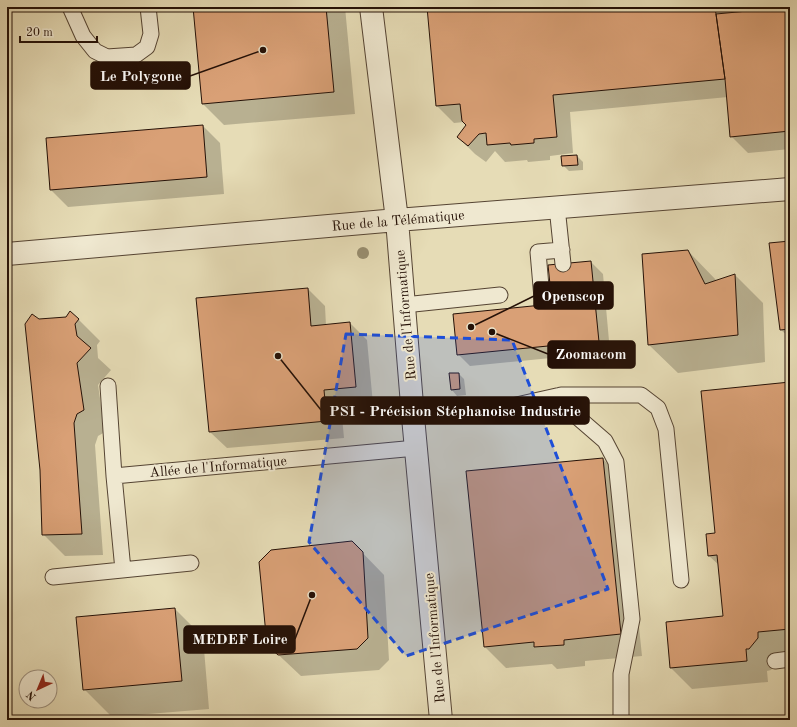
<svg xmlns="http://www.w3.org/2000/svg" width="797" height="727" font-family="'Old Standard TT',serif">
  <rect width="100%" height="100%" fill="#e6dcb6"/>
  <filter id="stains"><feTurbulence type="fractalNoise" baseFrequency=".005" numOctaves="4"/><feColorMatrix values="0 0 0 0 .2 0 0 0 0 .09 0 0 0 0 .02 0 0 0 .5 -.17"/></filter>
  <radialGradient id="worn" r=".72"><stop offset=".6" stop-color="#630" stop-opacity="0"/><stop offset="1" stop-color="#630" stop-opacity=".3"/></radialGradient>
  <path fill="#0003" d="M 194,7 L 345,7 L 355,114 L 224,125 L 203,104 Z
    M 428,7 L 730,7 L 731,14 L 790,8 L 790,149 L 748,153 L 731,136 L 728,97 L 570,112 L 573,153 L 550,156 L 550,160 L 528,162 L 527,160 L 505,162 L 495,151 L 486,162 L 475,154 L 458,137 L 467,125 L 464,122 L 454,123 L 437,106 Z
    M 203,126 L 220,143 L 224,194 L 68,207 L 51,190 Z
    M 577,156 L 583,162 L 583,170 L 569,171 L 563,165 Z
    M 790,242 L 790,338 L 781,330 Z
    M 688,251 L 717,281 L 735,275 L 763,303 L 765,362 L 678,373 L 649,345 Z
    M 591,262 L 603,274 L 611,363 L 571,367 L 561,357 L 470,366 L 458,354 L 553,305 Z
    M 308,289 L 325,306 L 326,326 L 350,323 L 367,340 L 373,404 L 341,406 L 344,438 L 227,448 L 210,432 Z
    M 71,312 L 100,341 L 97,345 L 98,358 L 111,370 L 98,385 L 105,432 L 98,436 L 95,445 L 103,555 L 65,556 L 43,534 L 39,320 L 67,318 Z
    M 459,374 L 464,379 L 466,395 L 457,396 L 452,390 Z
    M 790,383 L 790,653 L 779,660 L 771,670 L 767,671 L 768,682 L 692,689 L 671,668 L 724,617 L 719,565 L 709,556 L 716,534 Z
    M 603,459 L 624,480 L 642,656 L 585,661 L 585,666 L 557,669 L 552,664 L 506,668 L 485,647 Z
    M 352,542 L 384,575 L 389,660 L 379,670 L 301,676 L 268,645 Z
    M 175,609 L 203,637 L 209,709 L 112,717 L 84,689 Z"/>
  <path fill="#d9a076" stroke="#251107" d="M 193,7 L 326,7 L 334,92 L 202,104 Z
    M 427,7 L 715,7 L 725,79 L 553,95 L 557,137 L 534,139 L 534,143 L 511,145 L 510,143 L 487,145 L 486,133 L 479,134 L 468,146 L 457,137 L 466,125 L 462,121 L 460,104 L 436,106 Z
    M 790,7 L 790,131 L 730,137 L 725,79 L 716,14 Z
    M 203,125 L 207,177 L 50,190 L 46,138 Z
    M 577,155 L 578,165 L 562,166 L 561,156 Z
    M 790,241 L 790,329 L 780,330 L 769,243 Z
    M 688,250 L 705,284 L 735,274 L 738,335 L 648,345 L 642,254 Z
    M 591,261 L 600,352 L 559,356 L 558,345 L 457,355 L 453,314 L 552,304 L 548,265 Z
    M 308,288 L 311,326 L 350,322 L 356,387 L 324,390 L 327,421 L 209,432 L 196,298 Z
    M 70,311 L 79,319 L 75,324 L 77,336 L 91,348 L 77,363 L 84,410 L 77,414 L 74,423 L 82,534 L 42,535 L 40,470 L 25,324 L 32,314 L 39,319 L 66,317 Z
    M 449,373 L 459,373 L 460,389 L 451,390 Z
    M 790,382 L 790,629 L 758,632 L 758,638 L 749,649 L 746,649 L 747,661 L 670,668 L 666,622 L 723,616 L 717,555 L 708,556 L 706,534 L 715,533 L 701,391 Z
    M 603,458 L 621,634 L 564,640 L 564,645 L 534,647 L 534,642 L 484,647 L 466,471 Z
    M 352,541 L 363,552 L 368,638 L 357,649 L 278,655 L 267,645 L 259,562 L 271,550 Z
    M 175,608 L 182,681 L 83,690 L 76,617 Z"/>
  <g fill="none" stroke-linecap="round" stroke-linejoin="round">
    <defs>
      <path id="lane" d="M 70,7 L 83,36 L 95,51 L 107,57 L 136,55 L 147,47 L 151,34 L 148,7
        M 557,207 L 563,264
        M 542,298 L 538,252 L 562,250
        M 404,305 L 500,295
        M 108,386 L 114,476
        M 561,395 L 641,395 L 658,408 L 666,429 L 681,580
        M 413,417 L 508,407 L 561,395 L 575,415 L 605,441 L 616,462 L 632,619 L 621,674 L 621,720
        M 123,570 L 114,476 L 416,448
        M 53,577 L 191,563
        M 775,661 L 790,659"/>
      <path id="street" d="M 371,7 L 397,220 L 413,417 L 441,720
        M 7,254 L 397,220 L 790,189"/>
    </defs>
    <use href="#lane" stroke="#543" stroke-width="17"/>
    <use href="#street" stroke="#543" stroke-width="24"/>
    <use href="#lane" stroke="#efe8d0" stroke-width="15"/>
    <use href="#street" stroke="#efe8d0" stroke-width="22"/>
  </g>
  <circle fill="#988e70" cx="363" cy="253" r="6"/>
  <path fill="#1d4ed8" fill-opacity="0.2" stroke="#1d4ed8" stroke-width="3" stroke-dasharray="8 5" stroke-linejoin="round" d="M 346,334 L 512,340 L 608,589 L 406,656 L 309,542 Z"/>
  <g text-anchor="middle" stroke-width="4" stroke-linejoin="round" paint-order="stroke">
    <g font-size="14" fill="#251107" stroke="#efe8d0">
      <text transform="translate(398 220) rotate(-5)" y="5">Rue de la Télématique</text>
      <text transform="translate(405 315) rotate(-95)" y="5">Rue de l'Informatique</text>
      <text transform="translate(218 466) rotate(-5)" y="5">Allée de l'Informatique</text>
      <text transform="translate(434 638) rotate(-95)" y="5">Rue de l'Informatique</text>
    </g>
  </g>
  <path fill="none" stroke="#251107" stroke-width="1.5" d="M263 50L190 76M471 327L534 296M492 332L548 354M278 356L321 410M312 595L295 639"/>
  <g fill="#251107" stroke="#efe8d0" stroke-width="1.5">
    <circle cx="263" cy="50" r="4"/>
    <circle cx="471" cy="327" r="4"/>
    <circle cx="492" cy="332" r="4"/>
    <circle cx="278" cy="356" r="4"/>
    <circle cx="312" cy="595" r="4"/>
  </g>
  <g fill="#251107" stroke="#251107" stroke-width="1.5">
    <rect x="91" y="62" width="99" height="27" rx="4"/>
    <rect x="534" y="282" width="79" height="27" rx="4"/>
    <rect x="548" y="341" width="87" height="27" rx="4"/>
    <rect x="321" y="397" width="268" height="27" rx="4"/>
    <rect x="184" y="626" width="111" height="27" rx="4"/>
  </g>
  <g font-size="15" text-anchor="middle" font-weight="bold" fill="#fff">
    <text x="141" y="81">Le Polygone</text>
    <text x="573" y="301">Openscop</text>
    <text x="591" y="359">Zoomacom</text>
    <text x="455" y="416">PSI - Précision Stéphanoise Industrie</text>
    <text x="240" y="644">MEDEF Loire</text>
  </g>
  <rect width="797" height="727" fill="none" stroke="#e6dcb6" stroke-width="24"/>
  <rect x="8" y="8" width="781" height="711" fill="none" stroke="#251107" stroke-width="2"/>
  <rect x="12" y="12" width="773" height="703" fill="none" stroke="#251107"/>
  <g transform="translate(38 689) rotate(224)"><circle r="19" fill="#efe8d0" stroke="#9e9280"/>
  <path d="M0-3L7 15L0 10L-7 15Z" fill="#8f2418"/>
  <text y="-6" font-size="11" font-weight="bold" text-anchor="middle" fill="#251107">N</text>
  </g>
  <path d="M20 36v6h77v-6" fill="none" stroke="#251107" stroke-width="2"/>
  <text x="26" y="36" font-size="12" fill="#251107" stroke="#efe8d0" stroke-width="3" paint-order="stroke">20 m</text>
  <rect width="100%" height="100%" filter="url(#stains)"/>
  <rect width="100%" height="100%" fill="url(#worn)"/>
</svg>
